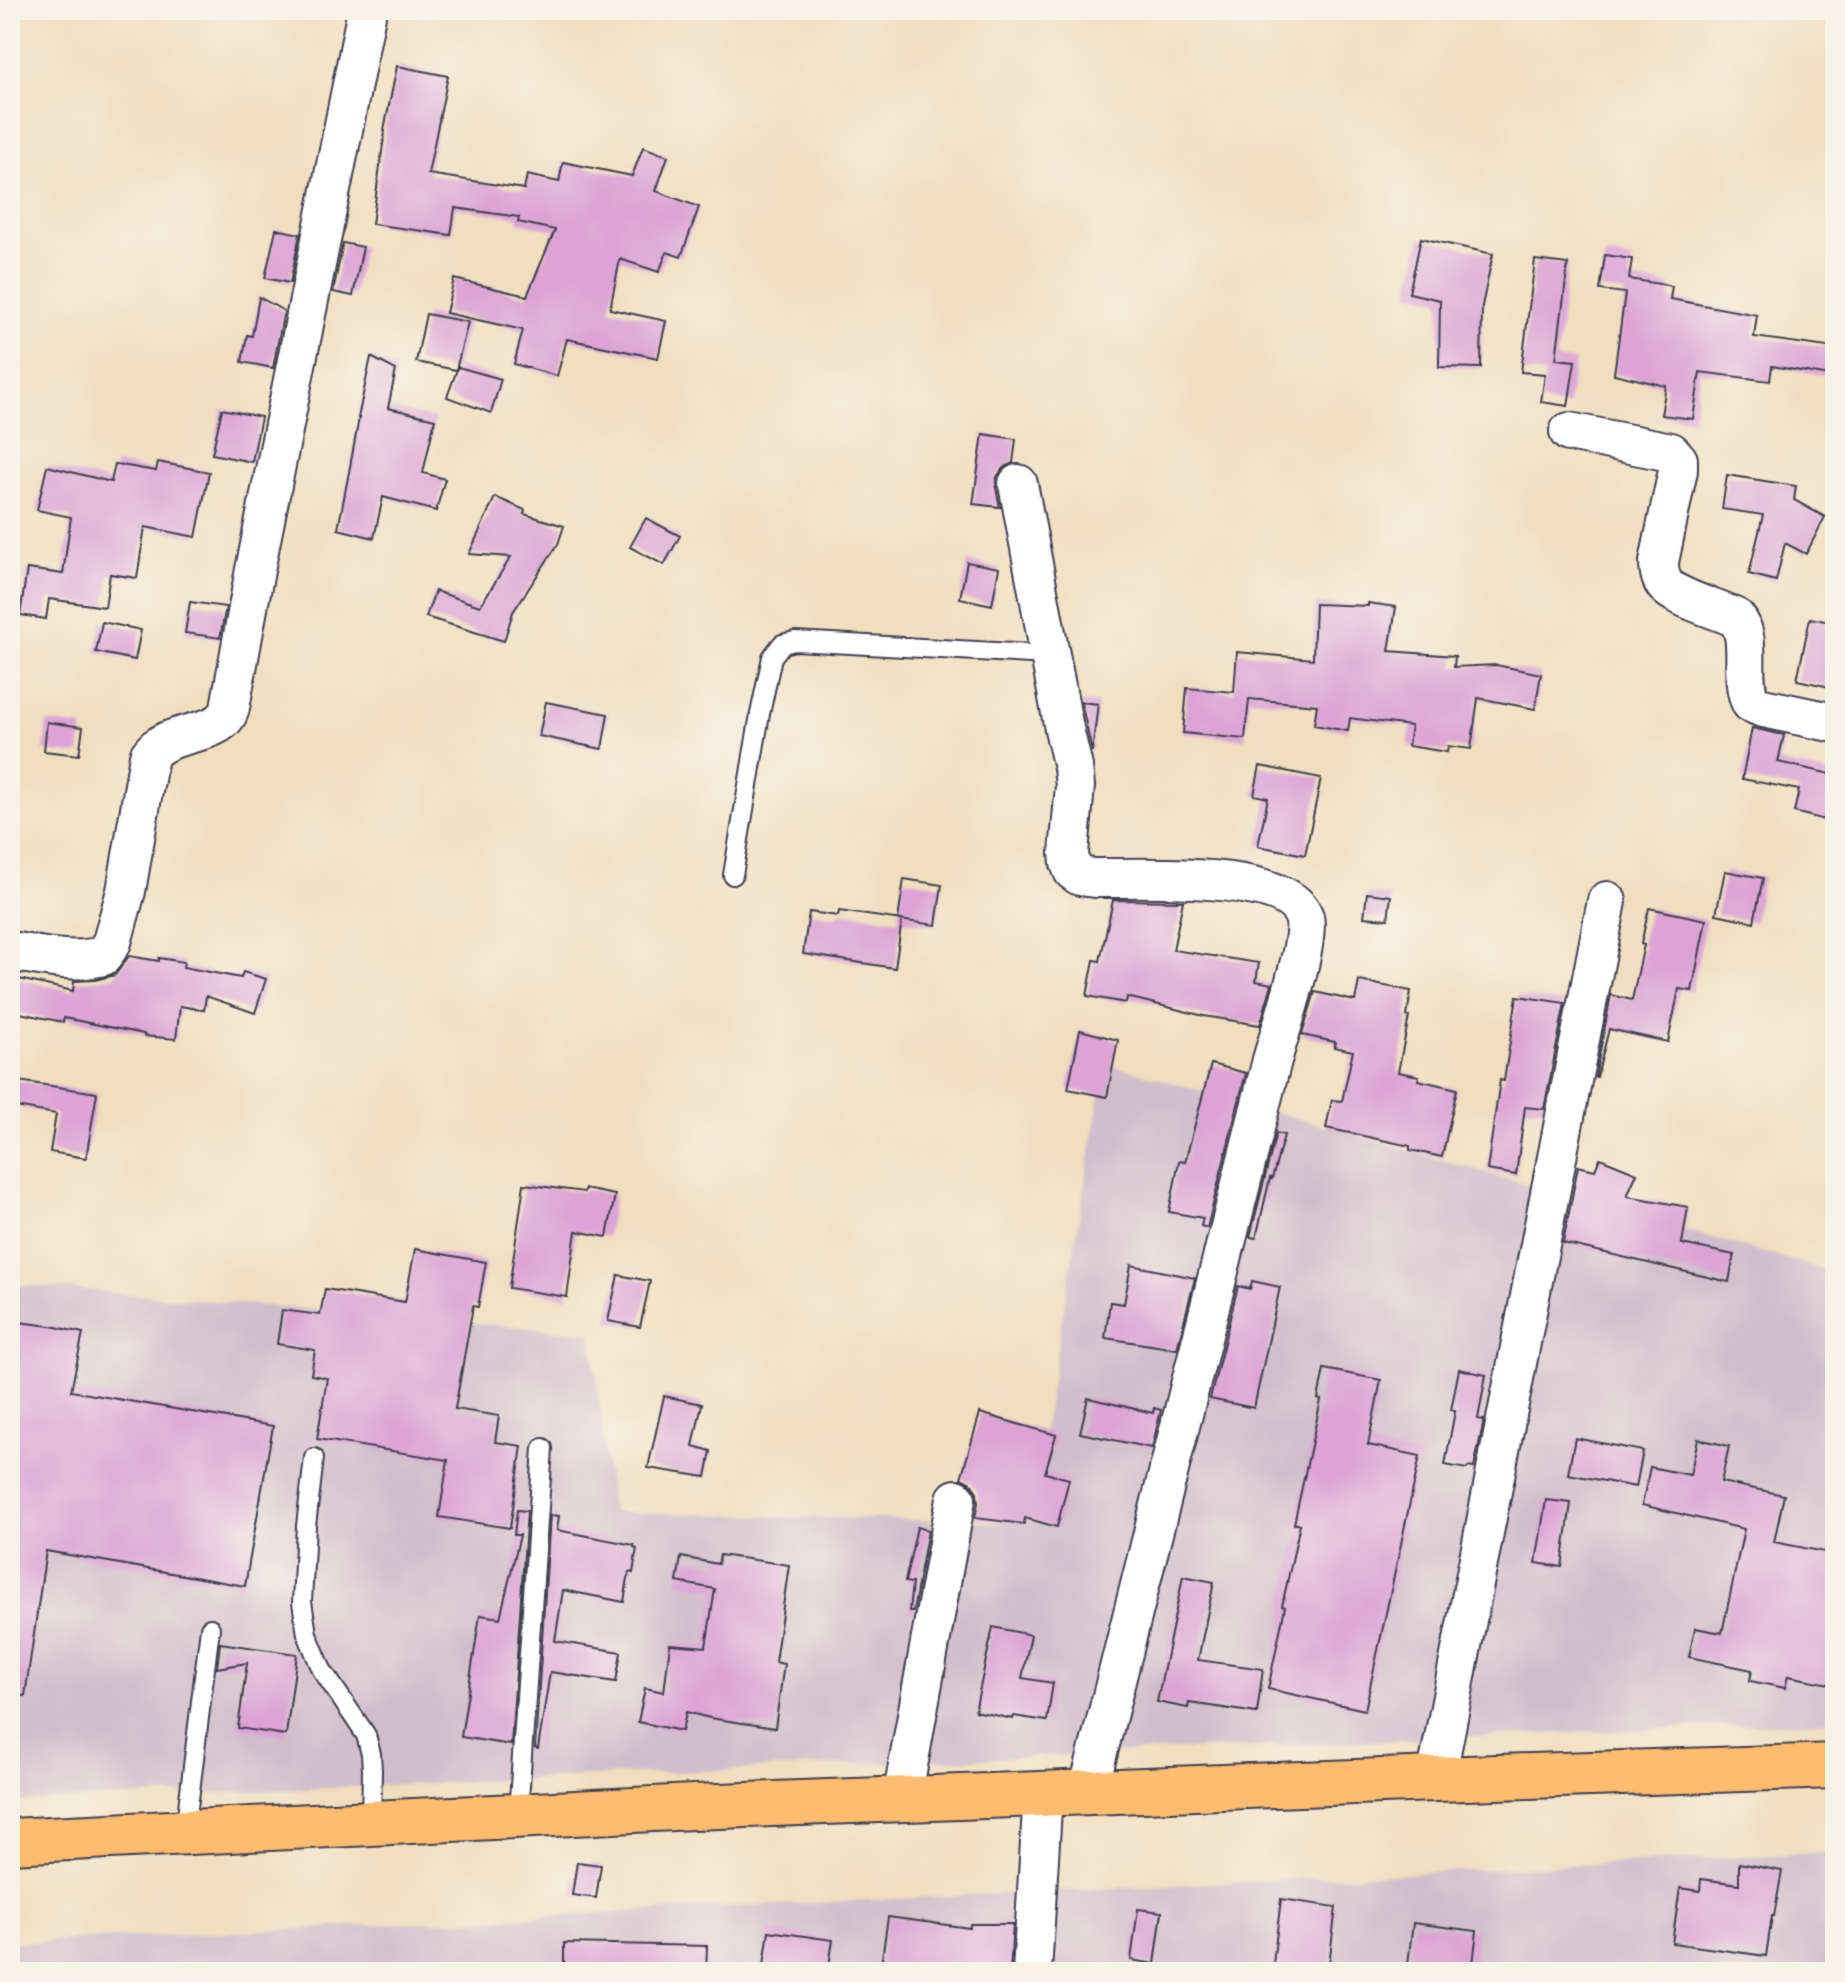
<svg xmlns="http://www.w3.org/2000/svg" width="1845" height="1982" font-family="Sriracha,sans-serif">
  <rect width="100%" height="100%" fill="#f7f3e8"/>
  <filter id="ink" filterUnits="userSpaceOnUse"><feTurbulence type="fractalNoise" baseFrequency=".0125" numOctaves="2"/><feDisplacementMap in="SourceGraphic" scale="16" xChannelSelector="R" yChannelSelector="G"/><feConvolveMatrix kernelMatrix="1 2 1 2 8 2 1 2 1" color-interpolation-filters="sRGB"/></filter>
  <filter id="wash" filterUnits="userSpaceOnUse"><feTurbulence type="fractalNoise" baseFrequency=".006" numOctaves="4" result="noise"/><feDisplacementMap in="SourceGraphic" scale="32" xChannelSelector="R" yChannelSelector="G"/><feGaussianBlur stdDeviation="1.8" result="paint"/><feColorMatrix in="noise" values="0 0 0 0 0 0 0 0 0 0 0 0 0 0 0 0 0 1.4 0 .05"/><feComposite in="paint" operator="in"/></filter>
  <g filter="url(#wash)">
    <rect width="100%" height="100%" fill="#f1debf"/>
    <path fill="#d1bdcb" d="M 1105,1063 L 1835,1273 L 1835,1721 L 10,1802 L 10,1284 L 591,1333 L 612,1512 L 1028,1523 Z
      M 1835,1852 L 1835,1972 L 10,1972 L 10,1943 Z"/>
    <g id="blocks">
      <path fill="#dca4d6" d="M 397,66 L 448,76 L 428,174 L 524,189 L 527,175 L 559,182 L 563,162 L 632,176 L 643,147 L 668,156 L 656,191 L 699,207 L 681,257 L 667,252 L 659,272 L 620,259 L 610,309 L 666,321 L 658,358 L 567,339 L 557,376 L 514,364 L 523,330 L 446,313 L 454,279 L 527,296 L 555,230 L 518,222 L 519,217 L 455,208 L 451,235 L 372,224 L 385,130 L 384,130 Z
        M 276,229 L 300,234 L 290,283 L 265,278 Z
        M 1421,238 L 1493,254 L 1482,306 L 1481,368 L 1439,367 L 1440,300 L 1409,293 Z
        M 343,243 L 363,247 L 353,296 L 333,292 Z
        M 1605,255 L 1632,259 L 1629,279 L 1672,286 L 1670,299 L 1757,315 L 1754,337 L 1835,348 L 1835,377 L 1772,366 L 1770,381 L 1700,372 L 1693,419 L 1661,415 L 1666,386 L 1614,374 L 1625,293 L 1600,290 Z
        M 1535,260 L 1568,264 L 1556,359 L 1575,361 L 1568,406 L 1541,402 L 1545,374 L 1521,372 Z
        M 259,297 L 284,311 L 273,368 L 242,362 L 247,335 L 252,336 Z
        M 426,314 L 468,322 L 456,370 L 416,362 Z
        M 371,357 L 396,370 L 388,408 L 435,419 L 423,473 L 445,479 L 436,511 L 383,497 L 374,538 L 338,529 L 350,467 L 359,418 L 358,418 Z
        M 458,367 L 501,379 L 491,413 L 447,397 Z
        M 222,409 L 261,417 L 252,462 L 212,454 Z
        M 983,434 L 1016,439 L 1013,463 L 1003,468 L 997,477 L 996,488 L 1000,507 L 973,504 Z
        M 158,462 L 209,472 L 196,537 L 145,527 L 137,578 L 110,574 L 105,607 L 49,599 L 46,619 L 20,615 L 27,569 L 63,574 L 71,517 L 37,510 L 47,466 L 111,482 L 115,464 L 156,471 Z
        M 1727,475 L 1796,486 L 1794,500 L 1825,517 L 1806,554 L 1785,543 L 1776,581 L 1749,574 L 1763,515 L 1722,509 Z
        M 495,497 L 525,510 L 524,514 L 564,526 L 558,544 L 513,612 L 504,641 L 426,617 L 435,591 L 480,606 L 511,557 L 469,554 Z
        M 646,518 L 680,536 L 664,565 L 630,547 Z
        M 967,562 L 999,568 L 992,605 L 960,598 Z
        M 190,602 L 226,607 L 220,638 L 185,633 Z
        M 1368,603 L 1396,607 L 1389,651 L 1455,656 L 1454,667 L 1496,665 L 1541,674 L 1535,709 L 1478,698 L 1471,749 L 1448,746 L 1447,752 L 1408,746 L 1411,726 L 1350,718 L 1348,731 L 1314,725 L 1317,705 L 1249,699 L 1245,739 L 1183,733 L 1187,688 L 1234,692 L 1237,652 L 1313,659 L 1315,604 L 1368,606 Z
        M 1810,618 L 1835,623 L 1835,688 L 1797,680 Z
        M 102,622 L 141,630 L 135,660 L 96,652 Z
        M 546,702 L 608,714 L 602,749 L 539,736 Z
        M 1081,702 L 1098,704 L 1092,752 L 1086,724 Z
        M 47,722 L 83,727 L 79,755 L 44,751 Z
        M 1752,728 L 1784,735 L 1778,762 L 1835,775 L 1835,796 L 1829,821 L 1794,812 L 1799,790 L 1742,779 Z
        M 1260,766 L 1321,778 L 1305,855 L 1258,846 L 1268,798 L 1254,795 Z
        M 1725,871 L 1763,878 L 1754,922 L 1716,914 Z
        M 904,879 L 942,885 L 936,925 L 898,920 Z
        M 1367,893 L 1391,896 L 1388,919 L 1364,917 Z
        M 1113,900 L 1183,901 L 1173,950 L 1259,963 L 1256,981 L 1272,984 L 1260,1025 L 1204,1016 L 1127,997 L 1126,1003 L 1087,996 L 1094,960 L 1100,961 Z
        M 1649,908 L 1706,920 L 1692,991 L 1679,989 L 1668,1042 L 1609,1029 L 1597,1077 L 1595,1077 L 1611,995 L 1632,1000 L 1644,945 L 1641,944 Z
        M 839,911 L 902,920 L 895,968 L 803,954 L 809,912 L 838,916 Z
        M 129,956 L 159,961 L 159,958 L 184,962 L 183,967 L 241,978 L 243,972 L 266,979 L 255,1013 L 206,996 L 204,1010 L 180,1006 L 176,1039 L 144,1036 L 144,1034 L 64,1018 L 63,1022 L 10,1011 L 10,977 L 73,991 L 74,981 L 95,980 L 115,975 Z
        M 1359,981 L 1411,991 L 1407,1016 L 1409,1017 L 1398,1072 L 1419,1076 L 1418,1080 L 1457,1089 L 1442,1157 L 1410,1150 L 1410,1146 L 1326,1128 L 1332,1100 L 1342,1101 L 1353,1051 L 1334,1047 L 1335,1042 L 1302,1035 L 1315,992 L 1355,1001 Z
        M 1517,996 L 1565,1003 L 1544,1109 L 1525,1107 L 1516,1175 L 1487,1170 L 1500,1080 L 1504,1081 Z
        M 1080,1030 L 1118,1040 L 1107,1097 L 1068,1089 Z
        M 1211,1064 L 1246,1073 L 1207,1228 L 1201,1226 L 1203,1218 L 1169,1212 L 1179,1161 L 1185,1162 Z
        M 12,1080 L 97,1093 L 86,1158 L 50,1152 L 56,1114 L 10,1106 Z
        M 1276,1133 L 1284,1135 L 1272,1179 L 1270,1178 L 1256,1238 L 1250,1237 Z
        M 1600,1158 L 1637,1173 L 1627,1196 L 1688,1207 L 1682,1244 L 1734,1255 L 1729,1282 L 1563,1243 L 1578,1166 L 1595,1170 Z
        M 524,1184 L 584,1192 L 585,1189 L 615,1195 L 607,1237 L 576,1231 L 567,1297 L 509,1288 Z
        M 415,1249 L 486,1262 L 478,1307 L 473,1306 L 455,1409 L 499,1416 L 495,1442 L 522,1446 L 510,1528 L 439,1517 L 448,1460 L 317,1439 L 327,1378 L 311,1375 L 315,1350 L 277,1344 L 282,1310 L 320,1315 L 325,1289 L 405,1302 Z
        M 1131,1265 L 1195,1278 L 1177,1349 L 1105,1338 L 1110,1302 L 1124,1304 Z
        M 618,1275 L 650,1281 L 640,1327 L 608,1321 Z
        M 1252,1281 L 1280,1287 L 1254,1408 L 1210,1399 L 1238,1286 L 1250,1289 Z
        M 10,1321 L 51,1326 L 83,1333 L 71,1391 L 273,1426 L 245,1586 L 46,1551 L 25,1696 L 10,1695 Z
        M 1324,1369 L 1381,1380 L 1368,1445 L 1420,1456 L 1365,1710 L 1268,1689 L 1285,1607 L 1282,1606 L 1300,1524 L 1294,1524 L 1321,1400 L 1318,1399 Z
        M 1459,1369 L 1486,1375 L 1478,1419 L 1484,1420 L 1474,1468 L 1468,1467 L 1467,1469 L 1445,1465 L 1455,1411 L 1451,1410 Z
        M 664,1396 L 702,1404 L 693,1446 L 711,1451 L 706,1477 L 648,1468 Z
        M 1088,1398 L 1153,1413 L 1154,1408 L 1161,1410 L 1152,1448 L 1080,1433 Z
        M 980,1413 L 1056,1435 L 1045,1473 L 1069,1479 L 1057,1527 L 1025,1518 L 1024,1524 L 975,1518 L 978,1503 L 977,1492 L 971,1483 L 961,1478 Z
        M 1575,1438 L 1643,1451 L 1636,1487 L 1568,1474 Z
        M 1698,1439 L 1729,1446 L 1721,1482 L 1784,1495 L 1774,1542 L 1835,1554 L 1835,1685 L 1788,1676 L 1785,1688 L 1750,1681 L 1752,1670 L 1689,1657 L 1695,1628 L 1722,1633 L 1744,1529 L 1642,1505 L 1650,1467 L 1690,1475 Z
        M 1546,1500 L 1571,1503 L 1562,1567 L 1536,1563 Z
        M 517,1510 L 527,1511 L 511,1745 L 461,1737 L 480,1615 L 500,1618 L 520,1535 L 514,1535 Z
        M 550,1515 L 559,1516 L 557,1530 L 634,1545 L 634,1547 L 637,1548 L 633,1573 L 629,1572 L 624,1602 L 563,1590 L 555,1641 L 621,1652 L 616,1682 L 550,1672 L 538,1749 L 535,1748 Z
        M 917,1527 L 928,1530 L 913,1612 L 909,1612 L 912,1583 L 905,1582 Z
        M 720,1555 L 789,1565 L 775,1662 L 784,1664 L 775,1728 L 710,1718 L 686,1712 L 682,1731 L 638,1722 L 645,1688 L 664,1692 L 670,1644 L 706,1647 L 715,1589 L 677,1582 L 681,1557 L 718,1564 Z
        M 1183,1576 L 1214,1582 L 1198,1660 L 1263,1669 L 1257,1713 L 1189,1703 L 1188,1708 L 1157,1702 Z
        M 993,1627 L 1031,1635 L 1022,1678 L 1053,1683 L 1047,1721 L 1014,1716 L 1013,1719 L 975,1711 Z
        M 220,1643 L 297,1654 L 286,1735 L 238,1728 L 247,1663 L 217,1668 Z
        M 577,1862 L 601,1865 L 596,1898 L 572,1895 Z
        M 1739,1863 L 1782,1871 L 1774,1916 L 1772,1916 L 1766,1956 L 1672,1943 L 1680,1888 L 1700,1891 L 1701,1879 L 1739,1884 Z
        M 1281,1899 L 1336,1907 L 1328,1972 L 1272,1972 Z
        M 1138,1909 L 1162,1912 L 1155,1964 L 1131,1960 Z
        M 888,1917 L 970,1928 L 970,1924 L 1013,1924 L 1010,1972 L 880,1972 Z
        M 1413,1923 L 1477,1931 L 1472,1972 L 1407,1972 Z
        M 769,1931 L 833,1940 L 828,1972 L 763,1972 Z
        M 564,1943 L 707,1946 L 706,1972 L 564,1972 Z"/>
    </g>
  </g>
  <g filter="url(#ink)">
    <use href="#blocks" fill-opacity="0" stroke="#413e4f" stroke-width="2"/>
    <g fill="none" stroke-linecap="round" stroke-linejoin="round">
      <defs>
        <path id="service" d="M 733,875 L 760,714 L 772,657 L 782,644 L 795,641 L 1050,655
          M 314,1458 L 306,1526 L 302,1602 L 307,1634 L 322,1670 L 366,1735 L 371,1754 L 372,1770 L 371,1823
          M 518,1815 L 543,1448
          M 185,1832 L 210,1628"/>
        <path id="minor" d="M 1569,432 L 1671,452 L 1678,460 L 1678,470 L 1659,562 C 1659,571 1660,579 1666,586 C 1677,598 1719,610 1736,618 C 1754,639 1738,677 1751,703 L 1763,708 L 1835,723
          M 1018,484 L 1064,729 L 1073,767 L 1075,786 L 1069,853 L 1070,863 L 1073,871 L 1080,876 L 1095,878 C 1137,879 1287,869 1304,917 C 1311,940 1280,1032 1272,1060 L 1088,1792
          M 10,951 C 41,956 71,964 103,956 L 112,942 L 126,891 L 149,756 C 165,730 214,737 227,715 C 230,711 230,707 231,702 L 254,575 L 367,10
          M 1436,1779 L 1607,901
          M 902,1799 L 956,1499
          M 1032,1972 L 1043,1793"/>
        <path id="primary" d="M 10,1841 L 693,1807 L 1436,1779 L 1835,1766"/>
      </defs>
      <use href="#service" stroke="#413e4f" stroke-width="22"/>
      <use href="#minor" stroke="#413e4f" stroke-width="42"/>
      <use href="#primary" stroke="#413e4f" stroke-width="48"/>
      <use href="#service" stroke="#fff" stroke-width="18"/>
      <use href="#minor" stroke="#fff" stroke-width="38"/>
      <use href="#primary" stroke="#febc70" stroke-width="44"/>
    </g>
  </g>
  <rect width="1845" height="1982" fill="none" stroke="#f7f3e8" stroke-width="40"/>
</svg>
